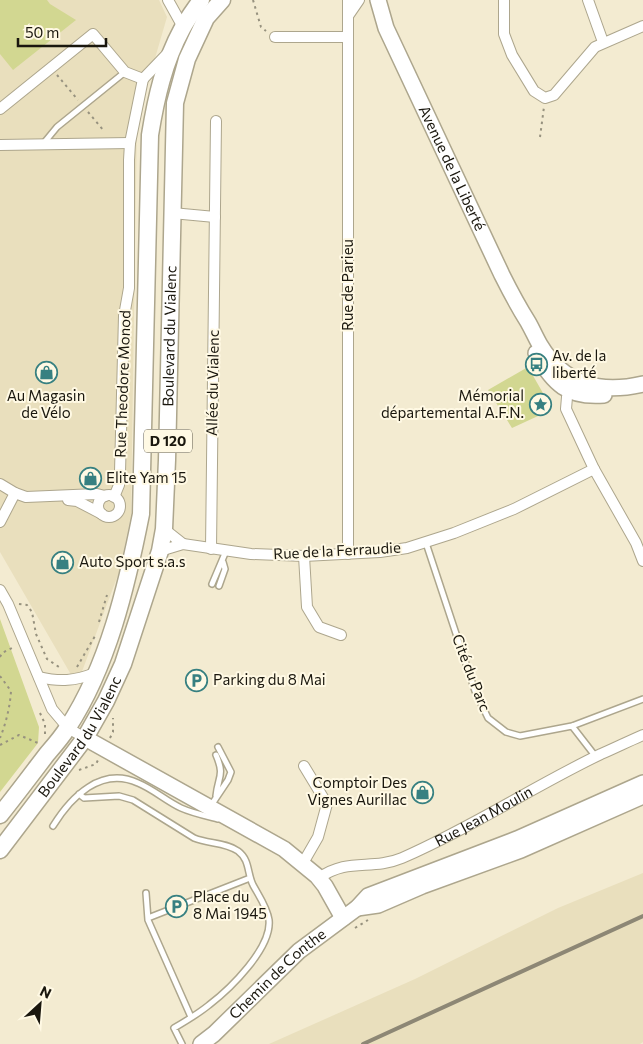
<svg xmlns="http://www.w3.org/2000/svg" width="643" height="1044" font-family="Commissioner,sans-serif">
  <rect width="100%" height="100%" fill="#f3ebd1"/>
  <path fill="#e9dfbd" d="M 0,0 L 159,0 L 167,17 L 137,120 L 131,515 L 119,572 L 77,685 L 0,552 Z
    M 643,873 L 643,1042 L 640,1044 L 269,1044 L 415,979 L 558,908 Z"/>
  <path fill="#d2d791" d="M 0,0 L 47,0 L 50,4 L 76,20 L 13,70 L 0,54 Z
    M 528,367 L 551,407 L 551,410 L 512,428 L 488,390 Z
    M 0,619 L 39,727 L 38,743 L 0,792 Z"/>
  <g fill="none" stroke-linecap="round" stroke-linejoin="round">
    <defs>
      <path id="lane" d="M 43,144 L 57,127 L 125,72
        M 426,543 L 475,691 L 488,718 L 506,732 L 520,736 L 572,726 L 643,699
        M 212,584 L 226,551
        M 219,586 L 225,569 L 223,562
        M 572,726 L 596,757
        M 216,755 C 225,776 218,776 216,796
        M 79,794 L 84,798 L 119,796 L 133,800 L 194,838 C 209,844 225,842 238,851 C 250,860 247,873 253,885 C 259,896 267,907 269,920 C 272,948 230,989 209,1005 C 198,1014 186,1021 174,1028 L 182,1044
        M 210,807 L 228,780 L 231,772 L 218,747
        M 53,826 C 71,797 101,766 138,783 C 153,789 166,801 181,808 C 192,813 206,816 218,819
        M 146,893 L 148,920 L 191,1017
        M 148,918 L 250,878"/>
      <g id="street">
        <path d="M 168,0 L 183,27"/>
        <path d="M 504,0 L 504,34 L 512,55 L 534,91 L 545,98 L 554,95 L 595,47 L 643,26"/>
        <path d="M 588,0 L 603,42"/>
        <path d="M 348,16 L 359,0"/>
        <path d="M 275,37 L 348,37"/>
        <path d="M 143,79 L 168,53"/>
        <path d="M 0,109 L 93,34 L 125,72 L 143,79"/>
        <path d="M 0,145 L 130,143"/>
        <path d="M 172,213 L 215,217"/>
        <path d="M 571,386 L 567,397 L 566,409 L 594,469 L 636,543 L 643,561"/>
        <path d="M 0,484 L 15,493 L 26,497 L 97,494 L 105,496"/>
        <circle cx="109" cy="506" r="11"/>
        <path d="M 114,497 L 119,485 L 120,472 L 124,316 L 129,288 L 129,160 L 130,143 L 143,79"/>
        <path d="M 68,500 L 77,501 L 102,514"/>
        <path d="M 0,522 L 15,493"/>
        <path d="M 164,529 L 183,544"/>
        <path d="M 211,549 L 216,121"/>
        <path d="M 160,551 L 183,544 L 251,554 L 304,556 L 380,552 L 407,548 L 454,533 L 514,509 L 594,469"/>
        <path d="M 348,554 L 348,0"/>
        <path d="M 304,556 L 307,607 L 319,627 L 341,635"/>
        <path d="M 0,590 L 8,604 L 52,709 L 68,728 L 85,738"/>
        <path d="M 39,677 C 60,682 75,681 95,673"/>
        <path d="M 303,863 L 318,837 L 327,804 L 304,766"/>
        <path id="s1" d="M 319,878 C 349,857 371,871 402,858 C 471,828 534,786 601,754 C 615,748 629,741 643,735"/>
      </g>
      <g id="secondary">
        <path id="s2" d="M 378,0 L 386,28 L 502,275 C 510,291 518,306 528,322 C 532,329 536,338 540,345 C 564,385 600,394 643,384"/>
        <path d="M 536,353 C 553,384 568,398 604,395"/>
        <path d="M 85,738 L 284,849 L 317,876 L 325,886 L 343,918"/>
        <path d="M 357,908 L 378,905 L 422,886 L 521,850 L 643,796"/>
        <path id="s3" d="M 201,1044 L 214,1034 L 299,951 L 357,908 L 368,896 L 517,839 L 643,783"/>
      </g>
      <g id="primary">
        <path d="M 0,815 C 16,795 31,775 47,754 C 54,746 62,737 68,727 C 108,666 127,585 141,514 L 150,135 C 156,98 164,62 182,29 C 187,19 195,9 201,0"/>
        <path id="s4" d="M 0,850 L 85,738 L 106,701 L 123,664 L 160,551 L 164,529 L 167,460 L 175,103 L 187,59 L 206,18 L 222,0"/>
      </g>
    </defs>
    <use href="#lane" stroke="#ada68d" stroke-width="8"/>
    <use href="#street" stroke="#ada68d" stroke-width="12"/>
    <use href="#secondary" stroke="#ada68d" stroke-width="18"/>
    <use href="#primary" stroke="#ada68d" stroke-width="19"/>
    <path stroke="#97927f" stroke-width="2" stroke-dasharray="2.5 4" stroke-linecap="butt" d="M 253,0 L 261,27 L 266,31
      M 57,75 L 78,100
      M 88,112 L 104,131
      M 540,137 L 544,107
      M 19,604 L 27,605 L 32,612 L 36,634 L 47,659 L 62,669
      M 99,622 L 107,595
      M 0,657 L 2,653 L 14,647
      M 77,667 L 95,636
      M 0,676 L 11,691 C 10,707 6,723 0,738
      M 40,713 L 45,724 L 45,734
      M 110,738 L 113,732 L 113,718
      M 0,745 L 19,735 L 38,743
      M 79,770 L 96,764 L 98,760
      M 355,928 L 368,920"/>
    <use href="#lane" stroke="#fff" stroke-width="5"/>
    <use href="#street" stroke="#fff" stroke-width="10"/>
    <use href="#secondary" stroke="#fff" stroke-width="15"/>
    <use href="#primary" stroke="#fff" stroke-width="16"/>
    <path stroke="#8d8775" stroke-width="4" d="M 363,1044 L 643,916"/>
  </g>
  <defs>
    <symbol id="bus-ring" viewBox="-11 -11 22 22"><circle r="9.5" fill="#fff9e4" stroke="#378081" stroke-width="1.5"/><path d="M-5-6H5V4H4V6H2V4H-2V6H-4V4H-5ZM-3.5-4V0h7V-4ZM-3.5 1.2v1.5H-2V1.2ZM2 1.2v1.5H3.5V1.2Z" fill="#378081"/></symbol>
    <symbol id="shop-ring" viewBox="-11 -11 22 22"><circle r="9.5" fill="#fff9e4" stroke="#378081" stroke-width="1.5"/><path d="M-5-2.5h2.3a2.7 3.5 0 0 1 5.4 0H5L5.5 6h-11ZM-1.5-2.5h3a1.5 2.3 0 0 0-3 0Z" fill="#378081"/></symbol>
    <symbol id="sight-ring" viewBox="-11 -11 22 22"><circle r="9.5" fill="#fff9e4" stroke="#378081" stroke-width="1.5"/><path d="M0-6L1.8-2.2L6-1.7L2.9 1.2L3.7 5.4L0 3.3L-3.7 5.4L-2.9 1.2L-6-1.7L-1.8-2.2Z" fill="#378081"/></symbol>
    <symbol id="parking-ring" viewBox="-11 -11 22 22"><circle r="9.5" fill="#fff9e4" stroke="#378081" stroke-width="1.5"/><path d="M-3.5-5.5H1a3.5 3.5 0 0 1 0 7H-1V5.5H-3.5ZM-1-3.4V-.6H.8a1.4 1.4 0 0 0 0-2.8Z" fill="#378081"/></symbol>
  </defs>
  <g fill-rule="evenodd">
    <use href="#bus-ring" x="524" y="352" width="25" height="25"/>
    <use href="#shop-ring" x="34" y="360" width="25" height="25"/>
    <use href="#sight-ring" x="528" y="392" width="25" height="25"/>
    <use href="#shop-ring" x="78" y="466" width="25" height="25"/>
    <use href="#shop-ring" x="50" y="550" width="25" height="25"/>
    <use href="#parking-ring" x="184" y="668" width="25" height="25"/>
    <use href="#shop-ring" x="410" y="780" width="25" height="25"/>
    <use href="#parking-ring" x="164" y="894" width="25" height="25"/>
  </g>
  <g text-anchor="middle" stroke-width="4" stroke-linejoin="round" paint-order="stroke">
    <rect fill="#fff9e4" stroke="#5f5b4e" stroke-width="1" x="144" y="429.5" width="48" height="23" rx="4"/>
    <g font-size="14" font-weight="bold" fill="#1a170e">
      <text x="168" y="446">D 120</text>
    </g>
    <g font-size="15" fill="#1a170e" stroke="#fff9e4">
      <text dy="5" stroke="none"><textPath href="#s2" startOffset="184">Avenue de la Liberté</textPath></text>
      <text transform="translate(348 285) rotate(-90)" y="5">Rue de Parieu</text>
      <text dy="5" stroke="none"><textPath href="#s4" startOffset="558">Boulevard du Vialenc</textPath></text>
      <text transform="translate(213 383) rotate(-89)" y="5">Allée du Vialenc</text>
      <text transform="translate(123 384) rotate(-88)" y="5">Rue Theodore Monod</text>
      <text transform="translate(337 551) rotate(-3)" y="5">Rue de la Ferraudie</text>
      <text transform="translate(471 673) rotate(69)" y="5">Cité du Parc</text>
      <text dy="5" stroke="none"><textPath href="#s4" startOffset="139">Boulevard du Vialenc</textPath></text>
      <text dy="5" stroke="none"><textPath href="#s1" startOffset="178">Rue Jean Moulin</textPath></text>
      <text dy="5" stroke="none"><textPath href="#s3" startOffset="104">Chemin de Conthe</textPath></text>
    </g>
    <g font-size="15" fill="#1a170e" stroke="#fff9e4" text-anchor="start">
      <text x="552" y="361">Av. de la<tspan x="552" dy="17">liberté</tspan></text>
      <text x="46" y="401" text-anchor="middle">Au Magasin<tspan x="46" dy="17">de Vélo</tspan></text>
      <text x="524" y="401" text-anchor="end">Mémorial<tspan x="524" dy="17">départemental A.F.N.</tspan></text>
      <text x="106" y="483">Elite Yam 15</text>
      <text x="79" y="567">Auto Sport s.a.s</text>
      <text x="213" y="685">Parking du 8 Mai</text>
      <text x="407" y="788" text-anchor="end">Comptoir Des<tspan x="407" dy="17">Vignes Aurillac</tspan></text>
      <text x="193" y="902">Place du<tspan x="193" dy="17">8 Mai 1945</tspan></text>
    </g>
  </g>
  <g transform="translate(40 1004) rotate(26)" stroke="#fff9e4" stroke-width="4" paint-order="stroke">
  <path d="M0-4L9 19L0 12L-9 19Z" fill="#1a170e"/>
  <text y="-8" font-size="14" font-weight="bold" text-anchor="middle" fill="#1a170e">N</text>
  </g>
  <path d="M18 38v8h88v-8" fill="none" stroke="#1a170e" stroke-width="2.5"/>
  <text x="25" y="38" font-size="15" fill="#1a170e" stroke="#fff9e4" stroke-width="4" paint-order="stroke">50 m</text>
</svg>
